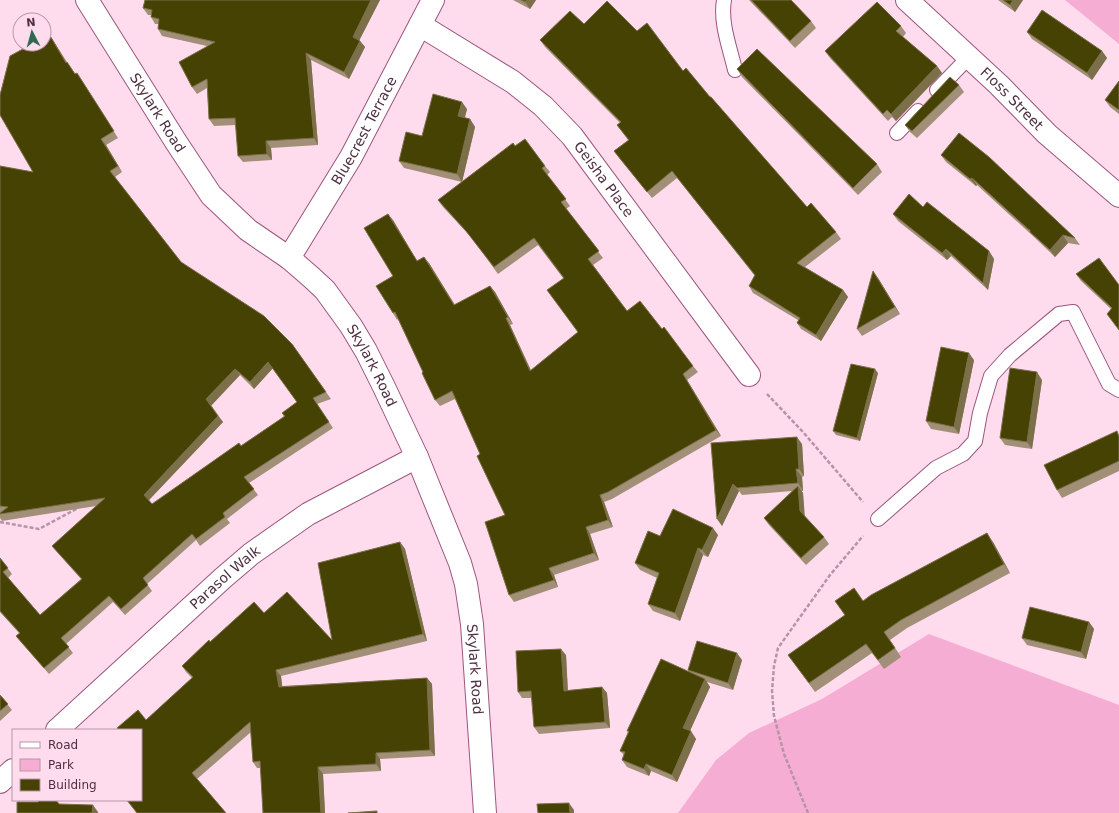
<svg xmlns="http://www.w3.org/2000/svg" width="1119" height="813" font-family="'DejaVu Sans',sans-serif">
  <rect width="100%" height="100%" fill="#fedced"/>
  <path fill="#f6add4" d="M 1065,0 L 1119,0 L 1119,44 Z
    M 929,634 L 1119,705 L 1119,813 L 678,813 L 716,760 L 749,733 L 822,699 Z"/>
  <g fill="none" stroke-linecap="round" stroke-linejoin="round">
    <defs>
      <path id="service" d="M 724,0 C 720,23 730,48 735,70
        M 937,90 L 968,58
        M 897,133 L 918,111
        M 878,519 L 936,468 L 963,454 L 975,441 L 980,413 L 991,376 L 1010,355 L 1059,314 L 1073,312 L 1109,384 L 1119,390"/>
      <g id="minor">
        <path id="s1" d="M 87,0 L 176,142 L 211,195 L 248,230 L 289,258 L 311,277 L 325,290 L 351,326 L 366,351 L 384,387 L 417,457 L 460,563 L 466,584 L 472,624 L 485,813"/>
        <path id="s2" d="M 907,0 L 999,85 L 1047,134 L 1119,196"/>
        <path id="s3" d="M 420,25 L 513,82 L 543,106 L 572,136 L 749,375"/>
        <path id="s4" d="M 289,258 L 351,157 L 433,0"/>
        <path id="s5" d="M 57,730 L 223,578 L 251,554 L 308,514 L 417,457"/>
        <path d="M 0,782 L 13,770"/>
      </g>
    </defs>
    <use href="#service" stroke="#9d557e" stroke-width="16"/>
    <use href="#minor" stroke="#9d557e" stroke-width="24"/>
    <path stroke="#b694a6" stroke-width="2.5" stroke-dasharray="4 2" stroke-linecap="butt" d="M 767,394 L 803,432 L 863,502
      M 0,522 L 39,529 L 78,508
      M 808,813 L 784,754 L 774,716 L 772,691 L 774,666 L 778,648 L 830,575 L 863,536"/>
    <use href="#service" stroke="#fff" stroke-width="14"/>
    <use href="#minor" stroke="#fff" stroke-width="22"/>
  </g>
  <path fill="#a28f78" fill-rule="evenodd" d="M 145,0 L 380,0 L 359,40 L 365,47 L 349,79 L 311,60 L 318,145 L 271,148 L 272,160 L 243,162 L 238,156 L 236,125 L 214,126 L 209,119 L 207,88 L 197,94 L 192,87 L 207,46 L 162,36 L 158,29 L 158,24 L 155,24 L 151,17 L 151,15 L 148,15 L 143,8 Z
    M 513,0 L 536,0 L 530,9 Z
    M 749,0 L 791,0 L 811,21 L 816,28 L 795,48 Z
    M 998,0 L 1023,0 L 1015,12 Z
    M 584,24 L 637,31 L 683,71 L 710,97 L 807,207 L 836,232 L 841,239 L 805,267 L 843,290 L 848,297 L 821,341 L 801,329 L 797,323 L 798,320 L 753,293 L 749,286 L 755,276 L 677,178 L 652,198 L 619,158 L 614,151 L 628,140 L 617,125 L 620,123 L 545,47 L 540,40 Z
    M 901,26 L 906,33 L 903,37 L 937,66 L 942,73 L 896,121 L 892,117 L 888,121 L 830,58 L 825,51 Z
    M 1027,32 L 1102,51 L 1107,58 L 1092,80 L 1032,39 Z
    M 49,34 L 67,62 L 75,74 L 81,79 L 118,138 L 106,145 L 122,172 L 115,177 L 181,262 L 292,344 L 331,399 L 317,404 L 333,428 L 249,483 L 258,495 L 227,519 L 230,523 L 200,546 L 196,540 L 147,584 L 152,591 L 125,615 L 113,602 L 66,644 L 73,653 L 49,674 L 21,642 L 16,636 L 19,633 L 0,612 L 0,558 L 12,574 L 8,578 L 40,615 L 81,579 L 57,552 L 52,546 L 96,506 L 2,521 L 0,518 L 0,513 L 1,512 L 0,512 L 0,166 L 33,172 ZM 273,368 L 297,402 L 282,413 L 284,417 L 152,504 L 149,500 L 223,422 L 211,405 L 240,375 L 254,389 Z
    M 737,69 L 877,164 L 882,172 L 858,195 L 742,77 Z
    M 1119,81 L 1119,114 L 1110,107 L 1105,100 Z
    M 959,85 L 964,92 L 917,138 L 910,132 L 905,125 Z
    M 467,109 L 465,118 L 470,119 L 475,127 L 462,182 L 404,168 L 399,161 L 422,136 Z
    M 515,146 L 545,166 L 550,172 L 547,175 L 570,206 L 566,209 L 603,258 L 593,265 L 627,311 L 662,329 L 693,366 L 698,372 L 687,380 L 721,436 L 612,499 L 604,502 L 613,527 L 590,534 L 599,560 L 554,575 L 558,587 L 514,602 L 509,595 L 505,515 L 480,454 L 455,399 L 440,406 L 435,400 L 423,372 L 398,319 L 397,320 L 393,313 L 393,220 L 417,261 L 429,263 L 455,305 L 490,286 L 495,292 L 513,324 L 510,325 L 531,370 L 578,332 L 563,278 L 538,245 L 498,274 L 471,237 L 443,207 L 438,200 Z
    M 941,155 L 1075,238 L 1080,245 L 1068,243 L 1055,257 L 1034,237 L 977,185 L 976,186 L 946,162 Z
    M 923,207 L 989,251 L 994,259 L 988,290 L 951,256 L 947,260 L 898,221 L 893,214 Z
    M 1076,274 L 1119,285 L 1119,330 L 1111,309 L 1081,281 Z
    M 878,278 L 900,314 L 862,336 L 857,329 Z
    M 974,360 L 959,434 L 931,429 L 926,421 Z
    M 878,373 L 860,441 L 836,435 L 833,431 Z
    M 1042,380 L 1032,449 L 1005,445 L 1000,438 Z
    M 1117,431 L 1119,435 L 1119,471 L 1062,498 L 1057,490 Z
    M 711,443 L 802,444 L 804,476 L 802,477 L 803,491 L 801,491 L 803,493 L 804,516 L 824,537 L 829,544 L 806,565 L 769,525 L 764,518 L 792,491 L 742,495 L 739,491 L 722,526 Z
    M 718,535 L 708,557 L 703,555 L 680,621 L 653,611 L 648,604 L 657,578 L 640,570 L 635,563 L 660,536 Z
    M 400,542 L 405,549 L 427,641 L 281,676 L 282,686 L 427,678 L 432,684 L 435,756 L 380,759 L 381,771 L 323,774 L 325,813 L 263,813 L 261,768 L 257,768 L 253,762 L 251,732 L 197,779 L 226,813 L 137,813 L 126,800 L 141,800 L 146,720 L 192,678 L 186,672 L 182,666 L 210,642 L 264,613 L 332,640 Z
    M 993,542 L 1010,573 L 907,628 L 890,640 L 901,657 L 884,669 L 872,653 L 815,692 L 788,655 L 845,615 L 863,601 Z
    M 1089,622 L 1094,629 L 1086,659 L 1027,645 L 1022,638 Z
    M 566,655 L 568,690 L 602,687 L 607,693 L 610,728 L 539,734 L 534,727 L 532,698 L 522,698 L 518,692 Z
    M 742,660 L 733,690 L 707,682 L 710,687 L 690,731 L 696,739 L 677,782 L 651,771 L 649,776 L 627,767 L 622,760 L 624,755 L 620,751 L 628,732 L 627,731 L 689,672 L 688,670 Z
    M 0,695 L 12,710 L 0,721 Z"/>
  <path fill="#7c704a" d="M 371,0 L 380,0 L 358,43 L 353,37 Z
    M 527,0 L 536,0 L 530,9 L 525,2 Z
    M 1013,0 L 1023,0 L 1015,12 L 1010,5 Z
    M 49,34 L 53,40 L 70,69 L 66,63 Z
    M 360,41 L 365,47 L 349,79 L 344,72 Z
    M 1102,51 L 1107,58 L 1092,80 L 1087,73 Z
    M 306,53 L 311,60 L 318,145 L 314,138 Z
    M 937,66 L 942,73 L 896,121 L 891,114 Z
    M 462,102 L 467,109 L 463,123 L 458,116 Z
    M 470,119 L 475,127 L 462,182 L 457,174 Z
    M 101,139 L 106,145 L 122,172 L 118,166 Z
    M 266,141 L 271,148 L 272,160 L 267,154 Z
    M 972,178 L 977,185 L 976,186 L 970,179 Z
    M 388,214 L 393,220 L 421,268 L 417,261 Z
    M 1063,235 L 1068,243 L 1055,257 L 1050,250 Z
    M 946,249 L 951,256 L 947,260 L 942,253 Z
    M 989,251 L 994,259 L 988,290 L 983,283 Z
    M 424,257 L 429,263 L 459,312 L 454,305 Z
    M 873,271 L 878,278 L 900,314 L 895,307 Z
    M 490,286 L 495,292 L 513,324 L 508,317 Z
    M 843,290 L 848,297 L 821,341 L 816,335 Z
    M 506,318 L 510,325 L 534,378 L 530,371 Z
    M 969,353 L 974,360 L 959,434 L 954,427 Z
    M 268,362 L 273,368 L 254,389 L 250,382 Z
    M 235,369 L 240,375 L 211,406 L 206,399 Z
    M 875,369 L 878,373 L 860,441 L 857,438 Z
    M 1037,372 L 1042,380 L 1032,449 L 1027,442 Z
    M 683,374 L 687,380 L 721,436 L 716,430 Z
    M 218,416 L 223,422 L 148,501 L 144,495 Z
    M 797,437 L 802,444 L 804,476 L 799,469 Z
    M 796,469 L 802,477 L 803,491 L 798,483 Z
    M 733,484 L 739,491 L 722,526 L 717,519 Z
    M 798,486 L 803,493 L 805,518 L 800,511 Z
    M 600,495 L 604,502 L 613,527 L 608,520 Z
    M 586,527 L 590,534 L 599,560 L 594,553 Z
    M 713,528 L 718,535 L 708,557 L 702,550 Z
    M 987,533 L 993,542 L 1010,573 L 1004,564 Z
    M 400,542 L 405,549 L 427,641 L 423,634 Z
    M 698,548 L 703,555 L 680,621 L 675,613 Z
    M 549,568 L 554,575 L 558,587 L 554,580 Z
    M 1089,622 L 1094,629 L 1086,659 L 1081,652 Z
    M 561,649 L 566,655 L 568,697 L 564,691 Z
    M 737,653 L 742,660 L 733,690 L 728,683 Z
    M 276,670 L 281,676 L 283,693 L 279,687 Z
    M 427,678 L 432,684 L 435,756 L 430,750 Z
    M 705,679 L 710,687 L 688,735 L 683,728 Z
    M 602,687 L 607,693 L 610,728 L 605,722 Z
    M 691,731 L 696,739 L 677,782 L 672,775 Z
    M 376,753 L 380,759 L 381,771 L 376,764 Z
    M 646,764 L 651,771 L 649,776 L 644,769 Z
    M 318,767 L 323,774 L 325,813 L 321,813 Z
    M 569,803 L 574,810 L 574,813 L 570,813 Z
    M 93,805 L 98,812 L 98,813 L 92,813 Z"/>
  <path fill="#454204" stroke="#7c704a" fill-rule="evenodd" d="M 145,0 L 371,0 L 353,37 L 360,41 L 344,72 L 306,53 L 314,138 L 266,141 L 267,154 L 238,156 L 235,118 L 209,119 L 207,79 L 192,87 L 179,62 L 215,42 L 158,29 L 159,19 L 151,17 L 152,10 L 143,8 Z
    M 521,0 L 527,0 L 525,2 Z
    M 751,0 L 791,0 L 811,21 L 790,41 Z
    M 1003,0 L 1013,0 L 1010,5 Z
    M 607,1 L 637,31 L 647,23 L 683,71 L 686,68 L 710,97 L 711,97 L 807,207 L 811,203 L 836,232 L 797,263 L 843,290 L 816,335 L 797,323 L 800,318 L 749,286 L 755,275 L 672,171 L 647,192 L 614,151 L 629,140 L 617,125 L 621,122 L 540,40 L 570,11 L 584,24 Z
    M 877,2 L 901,26 L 896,31 L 937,66 L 891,114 L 887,110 L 883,114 L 825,51 Z
    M 1042,10 L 1102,51 L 1087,73 L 1027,32 Z
    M 49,34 L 66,63 L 67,62 L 75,74 L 77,73 L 114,131 L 101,139 L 118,166 L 110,171 L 181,262 L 264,316 L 292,344 L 326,392 L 313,398 L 329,422 L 244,477 L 254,489 L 223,513 L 225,517 L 196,539 L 192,534 L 143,578 L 148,585 L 121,609 L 109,596 L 61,638 L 69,647 L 44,668 L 16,636 L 20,633 L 0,611 L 0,558 L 8,568 L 3,572 L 40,615 L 82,579 L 52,546 L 105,498 L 0,514 L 0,513 L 8,507 L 0,506 L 0,166 L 33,172 L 0,115 L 0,95 L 10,56 L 32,44 L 44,44 L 44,37 ZM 268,362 L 297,402 L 282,413 L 285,416 L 241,446 L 239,443 L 152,504 L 144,495 L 218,416 L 206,399 L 235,369 L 250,382 Z
    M 757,49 L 877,164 L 853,188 L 737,69 Z
    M 950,77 L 959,85 L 912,131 L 905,125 Z
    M 1119,81 L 1119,110 L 1105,100 Z
    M 433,94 L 462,102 L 458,116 L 470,119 L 457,174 L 399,161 L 406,132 L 422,136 Z
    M 959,133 L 989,157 L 1075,238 L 1063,235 L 1050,250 L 1030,232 L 1030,230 L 1028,229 L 972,178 L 970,179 L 941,155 Z
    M 525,139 L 545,166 L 542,168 L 566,199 L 561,202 L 599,251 L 588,259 L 627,311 L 640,301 L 662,329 L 664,327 L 693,366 L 683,374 L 716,430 L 608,492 L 600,495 L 608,520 L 586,527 L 594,553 L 549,568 L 554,580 L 509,595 L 485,522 L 505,515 L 477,456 L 480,454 L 452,391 L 435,400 L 422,373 L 423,372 L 395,312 L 393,313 L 376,286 L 393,276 L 364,228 L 388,214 L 417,261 L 424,257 L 454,305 L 490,286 L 508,317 L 506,318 L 530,371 L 578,332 L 547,290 L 564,278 L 534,238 L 494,267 L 466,231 L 438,200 L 513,143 L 515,146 Z
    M 909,194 L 923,207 L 927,202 L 989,251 L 983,283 L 946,249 L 942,253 L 893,214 Z
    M 1099,258 L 1119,285 L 1119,330 L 1107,314 L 1112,308 L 1076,274 Z
    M 873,271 L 895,307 L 857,329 Z
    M 941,347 L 969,353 L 954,427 L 926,421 Z
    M 851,364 L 875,369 L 857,438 L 833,431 Z
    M 1010,368 L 1037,372 L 1027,442 L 1000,438 Z
    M 1117,431 L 1119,437 L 1119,461 L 1057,490 L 1044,465 Z
    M 797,437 L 799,469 L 796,469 L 798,483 L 737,488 L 733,484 L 717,519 L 711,443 Z
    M 798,486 L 800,511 L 824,537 L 801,558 L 764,518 Z
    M 673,509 L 713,528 L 702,550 L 698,548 L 675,613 L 648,604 L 659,573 L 635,563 L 648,531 L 660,536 Z
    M 987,533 L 1004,564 L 901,620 L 884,632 L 895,648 L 878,660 L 866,644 L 809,683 L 788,655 L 845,615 L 835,601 L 854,588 L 863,601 L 871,595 Z
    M 400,542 L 423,634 L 276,670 L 279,687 L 427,678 L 430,750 L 376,753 L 376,764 L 318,767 L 321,813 L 263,813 L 260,761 L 253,762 L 250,722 L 192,773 L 226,813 L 137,813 L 127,800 L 141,800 L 141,730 L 119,730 L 117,728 L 138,710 L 146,720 L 193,677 L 182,666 L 209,640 L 210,642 L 254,602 L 264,613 L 287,592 L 332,640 L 318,563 Z
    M 1030,607 L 1089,622 L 1081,652 L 1022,638 Z
    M 697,641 L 737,653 L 728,683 L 688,670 Z
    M 561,649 L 564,691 L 602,687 L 605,722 L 534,727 L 531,691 L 518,692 L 516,651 Z
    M 661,659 L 705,679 L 683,728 L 691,731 L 672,775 L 646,764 L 644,769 L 622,760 L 625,752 L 620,751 L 629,731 L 627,731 Z
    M 0,695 L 8,704 L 0,711 Z
    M 40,800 L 56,800 L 59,804 L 93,805 L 92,813 L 17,813 L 17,802 L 38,802 Z
    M 569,803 L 570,813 L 538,813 L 537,804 Z
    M 377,811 L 377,813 L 348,813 Z"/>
  <g text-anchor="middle" stroke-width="4" stroke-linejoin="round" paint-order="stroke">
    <g font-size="14" fill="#4e2e40" stroke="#fedced">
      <text dy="5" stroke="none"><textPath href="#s2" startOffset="144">Floss Street</textPath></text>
      <text dy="5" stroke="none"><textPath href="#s1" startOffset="133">Skylark Road</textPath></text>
      <text dy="5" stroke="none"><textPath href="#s4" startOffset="148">Bluecrest Terrace</textPath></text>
      <text dy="5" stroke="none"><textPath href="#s3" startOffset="243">Geisha Place</textPath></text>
      <text dy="5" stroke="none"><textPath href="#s1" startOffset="469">Skylark Road</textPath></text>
      <text dy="5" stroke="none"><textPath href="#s5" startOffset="227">Parasol Walk</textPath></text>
      <text dy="5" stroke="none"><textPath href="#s1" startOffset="793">Skylark Road</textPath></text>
    </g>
  </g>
  <rect x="12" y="729" width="130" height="72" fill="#fedced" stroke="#b896a8"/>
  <rect x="20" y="742" width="20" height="6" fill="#ffffff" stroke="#b896a8"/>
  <text x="48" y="749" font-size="12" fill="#4e2e40">Road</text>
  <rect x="20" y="759" width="20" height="12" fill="#f6add4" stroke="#b896a8"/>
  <text x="48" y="769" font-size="12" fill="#4e2e40">Park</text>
  <rect x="20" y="779" width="20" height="12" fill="#454204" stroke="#b896a8"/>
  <text x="48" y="789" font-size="12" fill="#4e2e40">Building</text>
  <g transform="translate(32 32) rotate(354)"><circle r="19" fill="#fedced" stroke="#b896a8"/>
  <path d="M0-3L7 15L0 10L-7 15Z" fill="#2f6953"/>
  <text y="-6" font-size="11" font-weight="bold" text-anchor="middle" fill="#4e2e40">N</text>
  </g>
</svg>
